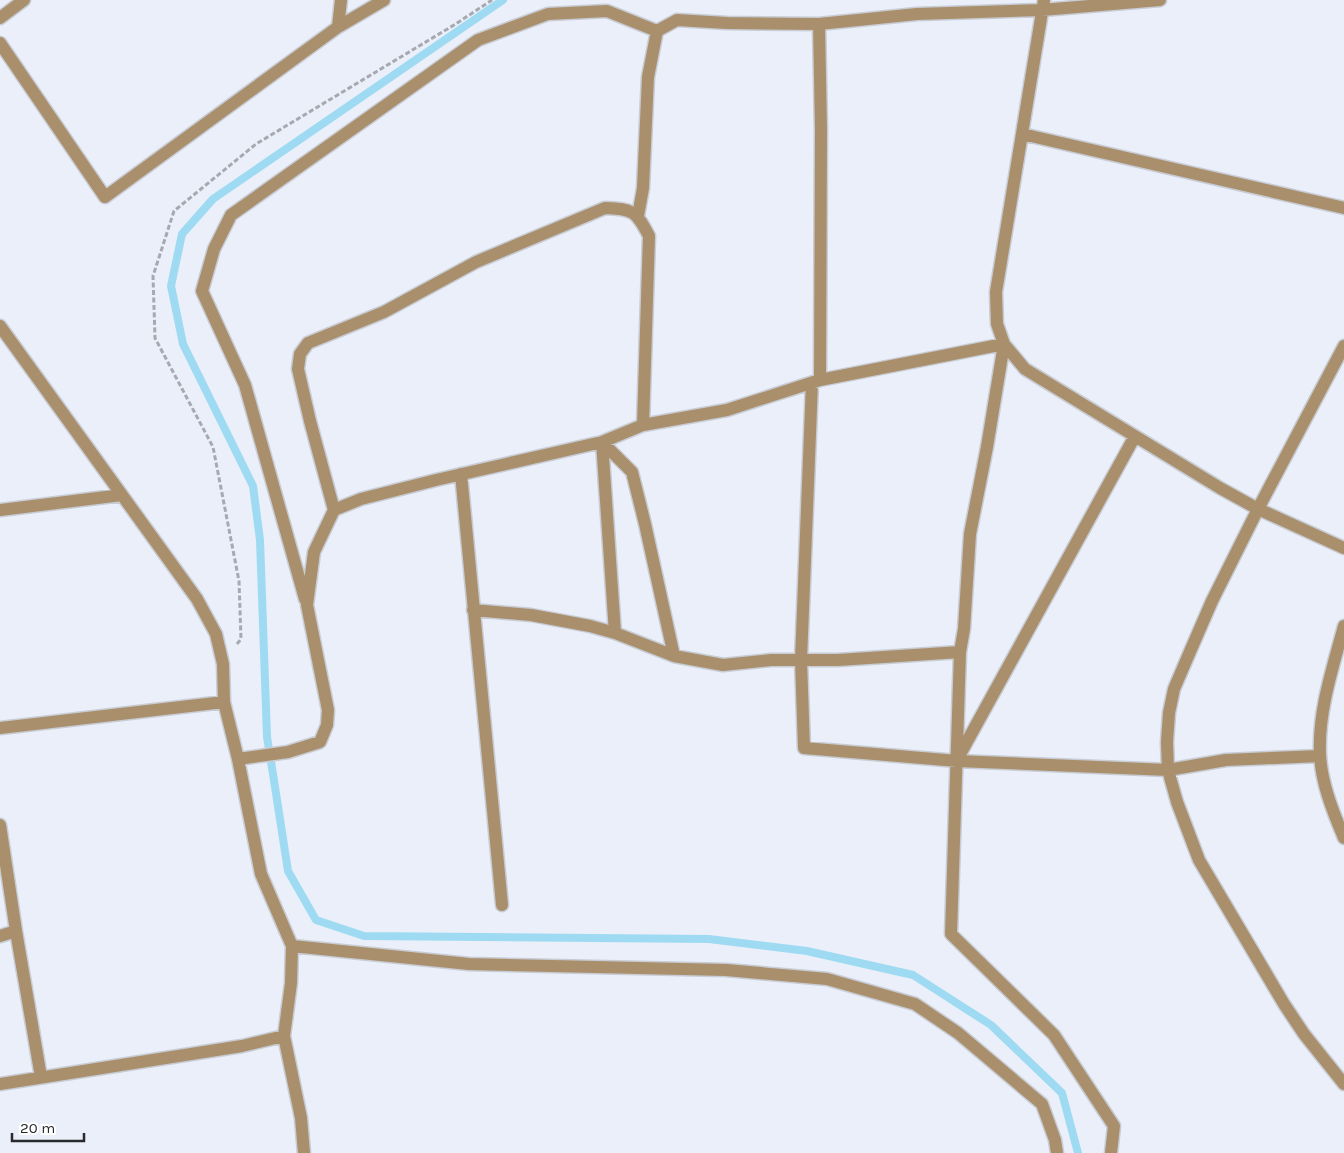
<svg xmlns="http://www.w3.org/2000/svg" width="1344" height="1153" font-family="Karla,sans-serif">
  <rect width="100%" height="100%" fill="#ebeff9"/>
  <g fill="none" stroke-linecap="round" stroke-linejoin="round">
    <path stroke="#9edbf2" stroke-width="8" d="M 503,0 L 213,199 L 182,234 L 171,286 L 183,344 L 253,486 L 260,540 L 267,737 L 273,774 L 288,871 L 316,920 L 364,936 L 709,939 L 807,951 L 913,975 L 991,1025 L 1062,1093 L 1078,1153"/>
    <defs>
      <path id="minor" d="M 1044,0 L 996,292 L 997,324 L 1004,344 L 1025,369 L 1220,488 L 1258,509 L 1344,548
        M 0,18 L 24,0
        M 819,24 L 821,130 L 820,380
        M 338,27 L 341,0
        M 0,43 L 105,197 L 338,27 L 384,0
        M 1022,134 L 1344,208
        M 638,216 L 643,188 L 648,77 L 657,31 L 677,20 L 727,23 L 819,24 L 917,14 L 1042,10 L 1160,0
        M 0,326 L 197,599 L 216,634 L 223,664 L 224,702 L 238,759 L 261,874 L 292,946 L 291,983 L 284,1036 L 301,1118 L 304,1153
        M 1344,346 L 1258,509 L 1212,601 L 1192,647 L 1174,689 L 1169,713 L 1167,742 L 1168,770 L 1177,802 L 1199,860 L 1284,1004 L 1304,1034 L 1344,1084
        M 812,383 L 801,660 L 804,748 L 957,761 L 1168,770 L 1226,760 L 1320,756
        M 602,442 L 632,472 L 645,524 L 674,656
        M 602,442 L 615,633
        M 461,474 L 502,905
        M 0,510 L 122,495
        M 334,510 L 310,421 L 298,369 L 300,354 L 308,343 L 384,312 L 476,262 L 605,208 C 633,209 636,211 649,236 L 643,425
        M 305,599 L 245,385 L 202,291 L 214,249 L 231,215 L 478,40 L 548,14 L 607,11 L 657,31
        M 473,610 L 531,615 L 590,626 L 615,633 L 674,656 L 723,665 L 771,660 L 838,660 L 960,652
        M 1344,626 C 1333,667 1318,711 1320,754 C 1321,782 1333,812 1344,838
        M 0,728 L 224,702
        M 958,758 L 1135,436
        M 238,759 L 288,752 L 320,742 L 327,725 L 328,710 L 307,605 L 314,552 L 334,510 L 361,499 L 436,480 L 602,442 L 643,425 L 727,410 L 820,380 L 1004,344 L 987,447 L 970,534 L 964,629 L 960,652 L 951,934 L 1054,1035 L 1114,1126 L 1111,1153
        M 0,825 L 16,931 L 41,1077
        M 0,936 L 16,931
        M 292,946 L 469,964 L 726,970 L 827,979 L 915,1004 L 958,1033 L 1042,1104 L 1055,1140 L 1057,1153
        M 0,1084 L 242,1046 L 284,1036"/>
    </defs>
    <use href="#minor" stroke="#c8ccd4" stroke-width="15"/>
    <path stroke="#a6a9b0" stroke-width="3" stroke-dasharray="5 2.5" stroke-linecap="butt" d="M 237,644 L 241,639 L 239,581 L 213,447 L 155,338 L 153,276 L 174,211 L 256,144 L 454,25 L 492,0"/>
    <use href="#minor" stroke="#aa8f6c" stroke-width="12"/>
  </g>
  <path d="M12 1133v8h72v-8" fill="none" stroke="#282a2d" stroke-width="2.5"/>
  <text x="20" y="1133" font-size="15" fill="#282a2d" stroke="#ffffff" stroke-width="4" paint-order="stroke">20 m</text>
</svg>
